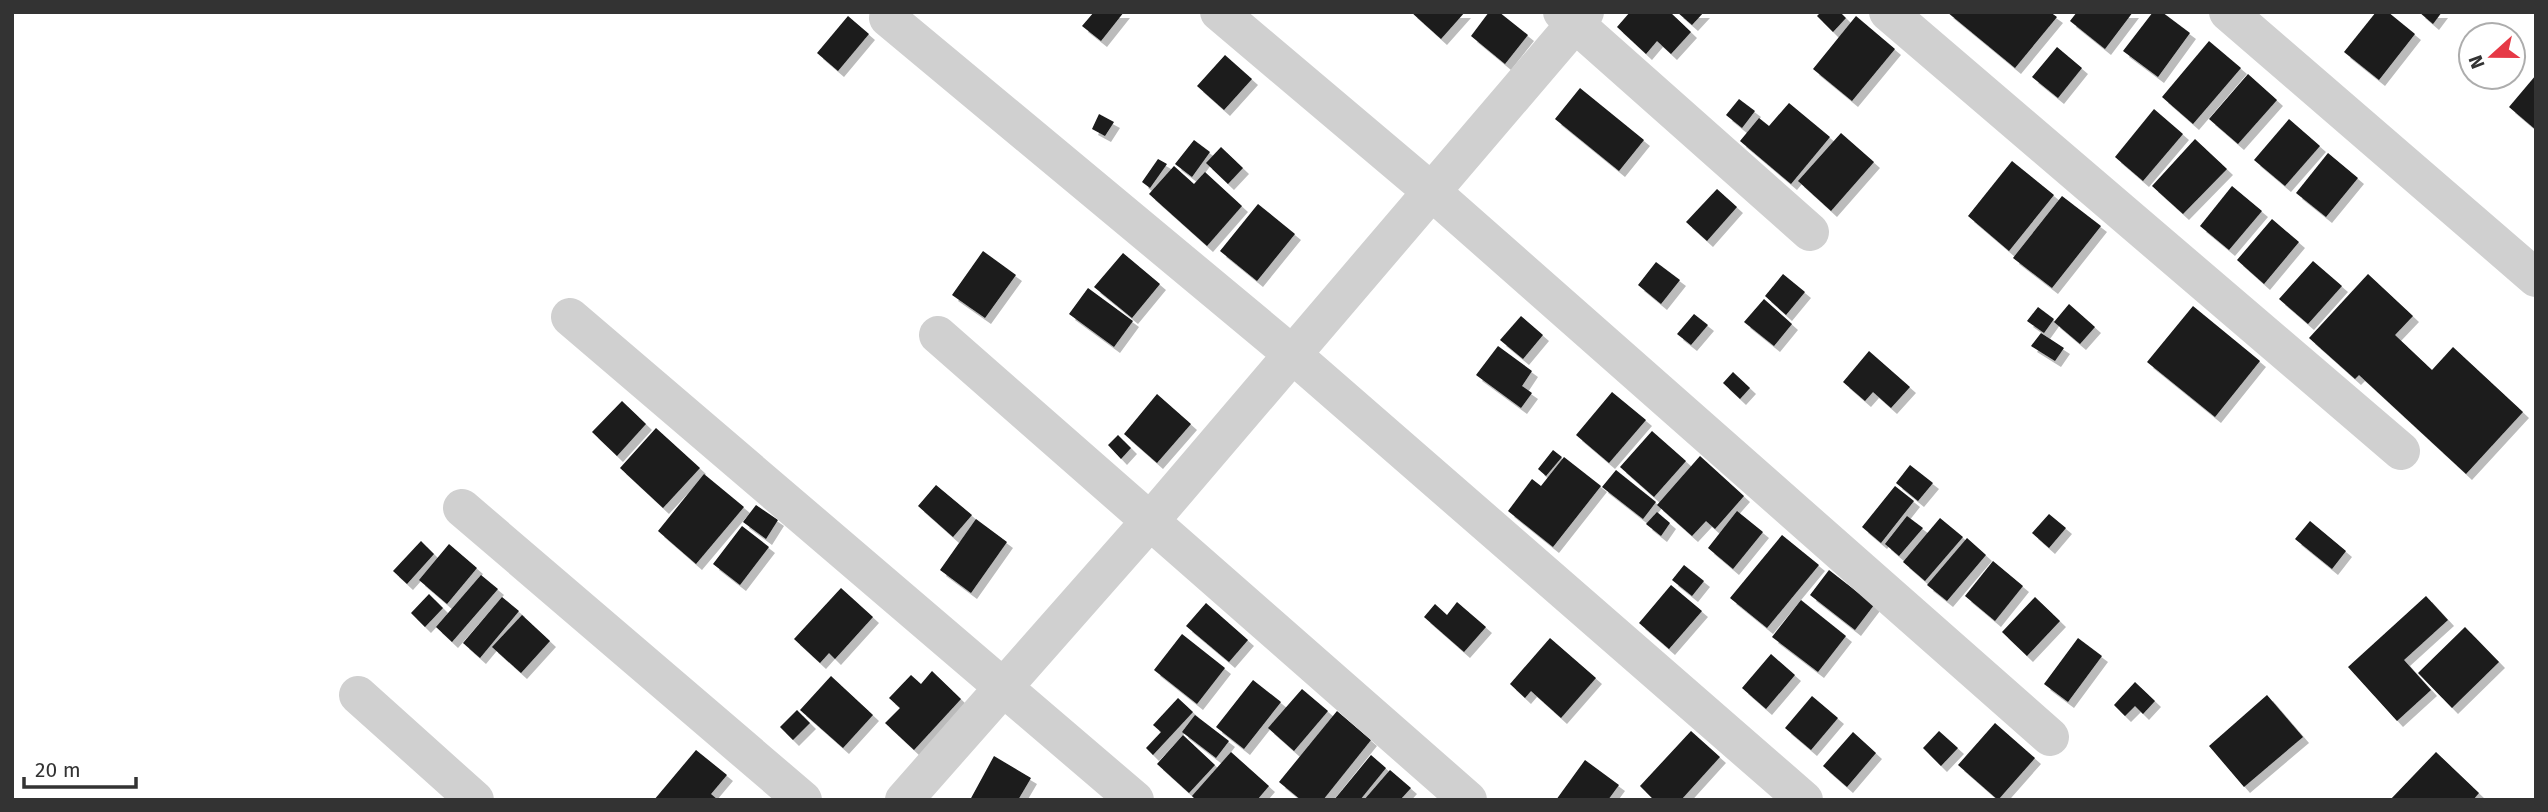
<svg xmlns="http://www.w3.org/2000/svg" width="2548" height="812" font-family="'Fira Sans',sans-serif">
  <defs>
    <filter id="shadow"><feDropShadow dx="6" dy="6" stdDeviation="0" flood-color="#0004"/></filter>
  </defs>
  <rect width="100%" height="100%" fill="#fff"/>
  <path fill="#1a1a1a" filter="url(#shadow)" d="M 1094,12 L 1124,12 L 1101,41 L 1082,26 Z
    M 1411,12 L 1465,12 L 1441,39 Z
    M 1489,12 L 1499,12 L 1528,35 L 1505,64 L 1471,36 Z
    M 1630,12 L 1670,12 L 1691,32 L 1671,54 L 1657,41 L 1646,54 L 1617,27 Z
    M 1677,12 L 1704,12 L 1692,25 Z
    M 1821,12 L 1840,12 L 1846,18 L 1833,32 L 1817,16 Z
    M 1947,12 L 2050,12 L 2057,17 L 2015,68 Z
    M 2077,12 L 2133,12 L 2105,49 L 2070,21 Z
    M 2153,12 L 2162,12 L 2190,33 L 2158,77 L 2123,51 Z
    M 2376,12 L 2388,12 L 2415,34 L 2379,80 L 2344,52 Z
    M 2419,12 L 2442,12 L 2433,24 Z
    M 848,16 L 869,34 L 838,71 L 817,53 Z
    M 1856,16 L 1895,49 L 1852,101 L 1813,69 Z
    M 2209,41 L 2241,68 L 2193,124 L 2162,97 Z
    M 2057,47 L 2082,68 L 2058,98 L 2032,77 Z
    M 1225,55 L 1252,79 L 1224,110 L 1197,86 Z
    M 2248,74 L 2277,100 L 2238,144 L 2209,119 Z
    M 2536,75 L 2536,130 L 2509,107 Z
    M 1580,88 L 1644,140 L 1619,171 L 1555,119 Z
    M 1739,99 L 1755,111 L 1742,128 L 1726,115 Z
    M 1789,103 L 1830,137 L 1791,184 L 1740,141 L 1759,118 L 1769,126 Z
    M 2154,109 L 2183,134 L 2143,181 L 2115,157 Z
    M 1099,114 L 1114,122 L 1105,136 L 1092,129 Z
    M 2289,119 L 2320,146 L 2285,186 L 2254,160 Z
    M 1841,133 L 1874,162 L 1831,211 L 1798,181 Z
    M 2195,139 L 2227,169 L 2183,214 L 2152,186 Z
    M 1194,140 L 1210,152 L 1192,177 L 1175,164 Z
    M 1221,147 L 1243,168 L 1228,184 L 1206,163 Z
    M 2328,153 L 2358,178 L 2326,217 L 2296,193 Z
    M 1158,159 L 1167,164 L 1150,188 L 1142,182 Z
    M 2012,161 L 2054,195 L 2009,251 L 1968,216 Z
    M 1174,166 L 1194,184 L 1205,172 L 1242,206 L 1207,246 L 1149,194 Z
    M 2232,186 L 2262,211 L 2229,250 L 2200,226 Z
    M 1717,189 L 1737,207 L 1707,241 L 1686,222 Z
    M 2062,196 L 2101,226 L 2052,288 L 2013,258 Z
    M 1258,204 L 1295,234 L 1257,281 L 1220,251 Z
    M 2272,219 L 2299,242 L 2264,284 L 2237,260 Z
    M 983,251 L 1016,275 L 985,318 L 952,295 Z
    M 1123,253 L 1160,284 L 1132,318 L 1094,287 Z
    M 2313,261 L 2342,286 L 2308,324 L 2279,299 Z
    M 1656,262 L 1680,280 L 1661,304 L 1638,285 Z
    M 1783,274 L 1805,292 L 1786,315 L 1765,296 Z
    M 2368,274 L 2413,316 L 2395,335 L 2432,370 L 2453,347 L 2523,412 L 2466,474 L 2359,375 L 2355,379 L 2309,338 Z
    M 1088,288 L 1133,321 L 1114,347 L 1069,314 Z
    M 1764,299 L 1792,324 L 1774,346 L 1744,322 Z
    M 2069,304 L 2095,327 L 2080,344 L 2054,322 Z
    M 2193,306 L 2260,361 L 2215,417 L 2147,362 Z
    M 2038,307 L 2054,319 L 2044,333 L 2027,321 Z
    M 1694,314 L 1708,325 L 1691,345 L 1677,334 Z
    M 1521,316 L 1543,335 L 1523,359 L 1500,340 Z
    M 2041,333 L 2064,348 L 2055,361 L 2031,346 Z
    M 1498,346 L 1532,371 L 1522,386 L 1532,393 L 1521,408 L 1476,375 Z
    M 1869,351 L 1910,387 L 1891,408 L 1873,392 L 1865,401 L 1843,382 Z
    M 1733,372 L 1750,388 L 1740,399 L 1723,383 Z
    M 1612,392 L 1646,420 L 1609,463 L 1576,435 Z
    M 1157,394 L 1191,424 L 1157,463 L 1124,434 Z
    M 622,401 L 646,424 L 617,456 L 592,432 Z
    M 656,428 L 700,468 L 663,508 L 620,468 Z
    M 1652,431 L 1686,461 L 1654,497 L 1620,467 Z
    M 1118,435 L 1131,448 L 1121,459 L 1108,445 Z
    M 1553,450 L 1562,457 L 1546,476 L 1538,469 Z
    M 1700,456 L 1744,496 L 1715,529 L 1706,521 L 1692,536 L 1657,505 Z
    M 1564,457 L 1601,486 L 1553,547 L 1508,511 L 1532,479 L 1541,486 Z
    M 1910,465 L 1933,483 L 1918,501 L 1896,483 Z
    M 1616,470 L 1656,502 L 1643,519 L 1602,487 Z
    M 704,474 L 744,507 L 696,564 L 658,531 Z
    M 936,485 L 972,515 L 953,537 L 918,506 Z
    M 1895,486 L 1914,501 L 1881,543 L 1862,527 Z
    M 756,505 L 778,520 L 766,539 L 743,522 Z
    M 1737,511 L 1763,532 L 1733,569 L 1708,548 Z
    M 1657,512 L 1670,523 L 1661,536 L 1646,524 Z
    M 2049,514 L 2066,528 L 2049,548 L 2032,533 Z
    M 1907,516 L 1923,528 L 1899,556 L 1885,544 Z
    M 1940,518 L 1963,537 L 1925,581 L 1903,562 Z
    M 976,519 L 1007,542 L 971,593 L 940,570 Z
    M 2310,521 L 2346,551 L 2332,569 L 2295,539 Z
    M 742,526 L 769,547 L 740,585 L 713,564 Z
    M 1782,535 L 1819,565 L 1767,628 L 1730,598 Z
    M 1967,538 L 1986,555 L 1947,601 L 1927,585 Z
    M 421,541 L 434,554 L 407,584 L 393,571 Z
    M 449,544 L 477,568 L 447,604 L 419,580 Z
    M 1993,561 L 2023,586 L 1995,621 L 1965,596 Z
    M 1684,565 L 1704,581 L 1692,596 L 1672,580 Z
    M 1829,570 L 1874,605 L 1855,630 L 1810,595 Z
    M 481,575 L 498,589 L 452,642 L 436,627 Z
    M 1671,585 L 1702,611 L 1669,649 L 1639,623 Z
    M 841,588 L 873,617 L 835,659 L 829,653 L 820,663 L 794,639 Z
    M 429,594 L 443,608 L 425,627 L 411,613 Z
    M 2426,596 L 2448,620 L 2404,660 L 2431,690 L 2397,721 L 2348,667 Z
    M 502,597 L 519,611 L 480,658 L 463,643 Z
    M 2035,597 L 2060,621 L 2027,656 L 2002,632 Z
    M 1801,600 L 1846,636 L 1818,672 L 1772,637 Z
    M 1457,602 L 1486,627 L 1464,652 L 1424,617 L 1435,604 L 1447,615 Z
    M 1206,603 L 1248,640 L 1229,662 L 1186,626 Z
    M 522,615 L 550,641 L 521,673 L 492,647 Z
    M 2465,627 L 2499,662 L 2452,708 L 2418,673 Z
    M 1182,634 L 1225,668 L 1197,704 L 1154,670 Z
    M 1550,638 L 1596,678 L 1561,718 L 1531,691 L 1525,698 L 1510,684 Z
    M 2078,638 L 2102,656 L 2068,702 L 2044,684 Z
    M 1771,654 L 1795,675 L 1766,709 L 1742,688 Z
    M 932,671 L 961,699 L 914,750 L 885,723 L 900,708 L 889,698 L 911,675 L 921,684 Z
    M 831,676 L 873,715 L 843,748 L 800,710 Z
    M 1253,680 L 1281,702 L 1244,749 L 1216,727 Z
    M 2135,682 L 2155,701 L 2143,714 L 2135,706 L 2125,716 L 2114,705 Z
    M 1302,689 L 1328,711 L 1294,751 L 1268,728 Z
    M 2267,695 L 2303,737 L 2244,787 L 2209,746 Z
    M 1812,696 L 1838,718 L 1811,750 L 1785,728 Z
    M 1178,698 L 1193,712 L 1153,755 L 1146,748 L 1161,732 L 1153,725 Z
    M 797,710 L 810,723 L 793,740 L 780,727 Z
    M 1337,711 L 1371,740 L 1323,800 L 1301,800 L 1279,782 Z
    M 1195,715 L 1229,741 L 1216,758 L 1182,732 Z
    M 1995,723 L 2035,758 L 1998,800 L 1958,765 Z
    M 1691,731 L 1720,757 L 1681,800 L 1654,800 L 1640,786 Z
    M 1939,731 L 1958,748 L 1941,766 L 1923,748 Z
    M 1853,732 L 1876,753 L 1847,787 L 1823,766 Z
    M 1183,735 L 1215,765 L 1189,793 L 1157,764 Z
    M 696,750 L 727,775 L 711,794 L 718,800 L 654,800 Z
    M 1231,752 L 1269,786 L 1257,800 L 1196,800 L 1192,796 Z
    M 2436,752 L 2479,793 L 2473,800 L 2390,800 Z
    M 1371,755 L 1386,768 L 1360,800 L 1334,800 Z
    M 994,756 L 1031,778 L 1018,800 L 970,800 Z
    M 1585,760 L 1619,785 L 1608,800 L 1556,800 Z
    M 1390,770 L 1411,788 L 1400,800 L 1364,800 Z"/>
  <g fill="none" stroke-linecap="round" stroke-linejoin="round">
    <path stroke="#d0d0d0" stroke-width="38" d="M 1219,12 L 1432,192 L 2050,737
      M 1562,12 L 1810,232
      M 1888,12 L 2401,451
      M 2228,12 L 2536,278
      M 888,18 L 1293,355 L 1804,800
      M 570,317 L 1135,800
      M 938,335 L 1468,800
      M 462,508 L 803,800
      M 358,695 L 475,800
      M 904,800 L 1151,520 L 1585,12"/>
  </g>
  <rect width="2548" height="812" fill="none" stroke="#333333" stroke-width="28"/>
  <g transform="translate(2492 56) rotate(249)"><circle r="33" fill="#ffffff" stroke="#adadad" stroke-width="2"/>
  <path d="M0-5L12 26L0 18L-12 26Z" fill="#e63946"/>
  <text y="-10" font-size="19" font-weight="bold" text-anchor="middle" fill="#333333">N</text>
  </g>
  <path d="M24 777v10h112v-10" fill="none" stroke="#333333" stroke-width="3.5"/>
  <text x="35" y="777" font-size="21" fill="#333333" stroke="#ffffff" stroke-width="5" paint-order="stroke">20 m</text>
</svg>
